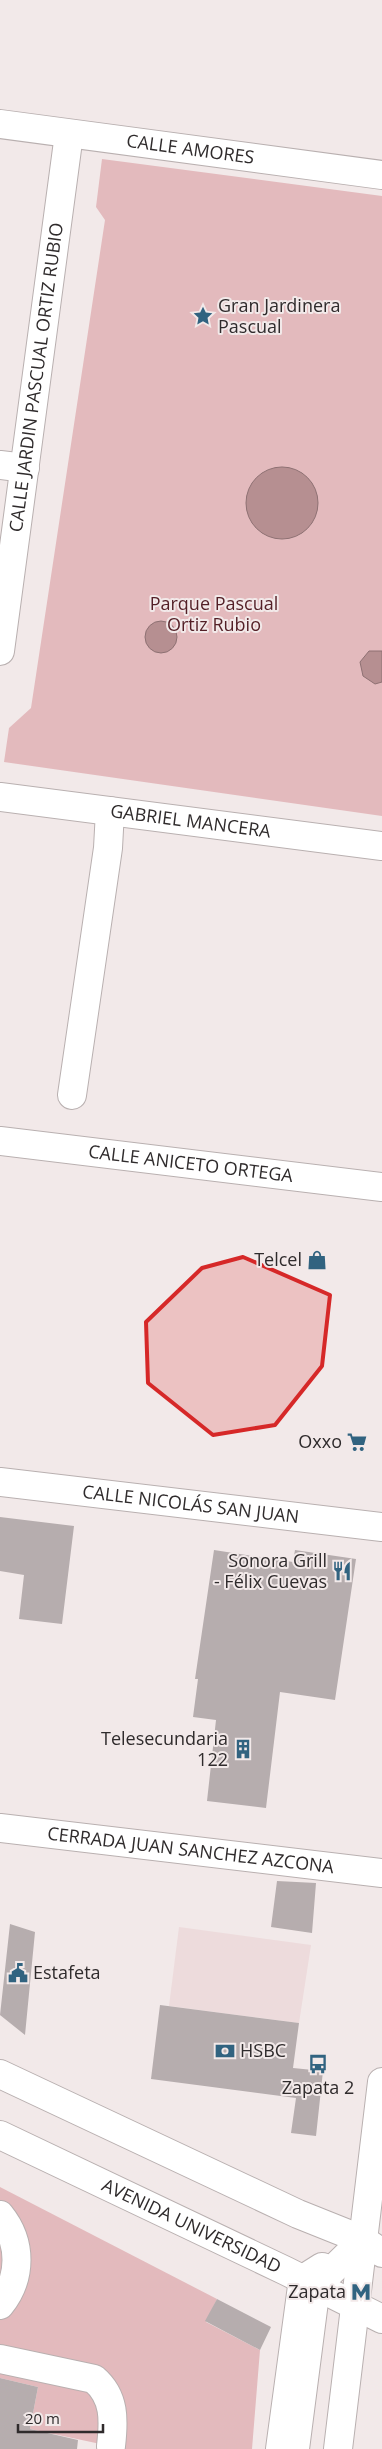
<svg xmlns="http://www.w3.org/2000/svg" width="382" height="2449" font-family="'Open Sans',sans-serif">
  <rect width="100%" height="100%" fill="#f2e9e9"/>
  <path fill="#eddbdc" d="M 179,1927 L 311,1945 L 299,2023 L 169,2006 Z"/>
  <path fill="#e3babd" d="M 102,159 L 382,196 L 382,816 L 4,762 L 9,728 L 31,708 L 105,220 L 96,207 Z
    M 0,2187 L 217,2299 L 206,2322 L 260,2350 L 252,2449 L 124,2449 L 30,2429 L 38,2387 L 0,2378 Z"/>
  <path fill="#b68f91" stroke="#8e7173" d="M246 503a36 36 0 1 1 72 0a36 36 0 1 1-72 0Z
    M145 637a16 16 0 1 1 32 0a16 16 0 1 1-32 0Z
    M 369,651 L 382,651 L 382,682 L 375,684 L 363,676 L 360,662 Z"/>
  <path fill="#b6adae" d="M 0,1517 L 74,1526 L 62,1624 L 19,1619 L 24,1575 L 0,1571 Z
    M 214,1550 L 293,1562 L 295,1550 L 356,1559 L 335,1700 L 280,1692 L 266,1808 L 207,1801 L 216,1720 L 193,1717 L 198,1679 L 195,1679 Z
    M 277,1881 L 316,1883 L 312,1933 L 271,1927 Z
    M 10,1924 L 35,1932 L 25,2035 L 0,2015 Z
    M 160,2005 L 299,2023 L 293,2068 L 323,2071 L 316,2136 L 291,2133 L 296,2098 L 151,2079 Z
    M 217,2299 L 271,2327 L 260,2350 L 205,2321 Z
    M 0,2378 L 38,2387 L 30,2429 L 78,2440 L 77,2449 L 0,2449 Z"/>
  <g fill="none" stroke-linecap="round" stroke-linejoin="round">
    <defs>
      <g id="minor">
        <path id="s1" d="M 0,124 L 382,175"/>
        <path d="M 0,465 L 25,468"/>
        <path id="s2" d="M 0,651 L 69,134"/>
        <path d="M 72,1095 L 108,848 L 110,811"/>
        <path id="s3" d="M 0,1141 L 382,1187"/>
        <path id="s4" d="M 0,1482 L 382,1527"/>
        <path id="s5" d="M 0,1828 L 382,1873"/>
        <path d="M 0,2215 C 22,2242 22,2278 0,2305"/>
        <path d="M 0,2359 L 94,2379 C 115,2397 114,2420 111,2446"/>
        <path d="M 280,2449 L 303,2279 L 322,2267"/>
      </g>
      <g id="major">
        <path id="s6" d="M 0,797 L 382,846"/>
        <path d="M 0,2074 L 298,2214 L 363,2240 L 382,2253"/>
        <path id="s7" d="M 0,2135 L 286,2271 L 382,2319"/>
        <path d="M 295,2449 L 316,2286 L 363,2240"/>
        <path d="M 338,2449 L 382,2082"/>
      </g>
    </defs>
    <use href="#minor" stroke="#b9b0b0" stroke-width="30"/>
    <use href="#major" stroke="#b9b0b0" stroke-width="30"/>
    <use href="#minor" stroke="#fff" stroke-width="28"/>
    <use href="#major" stroke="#fff" stroke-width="28"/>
  </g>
  <path fill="#d62828" fill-opacity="0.2" stroke="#d62828" stroke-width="4" stroke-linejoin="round" d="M 243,1257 L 330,1295 L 322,1366 L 275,1425 L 213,1435 L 148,1383 L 146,1322 L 202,1268 Z"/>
  <defs>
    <symbol id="sight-bare" viewBox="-9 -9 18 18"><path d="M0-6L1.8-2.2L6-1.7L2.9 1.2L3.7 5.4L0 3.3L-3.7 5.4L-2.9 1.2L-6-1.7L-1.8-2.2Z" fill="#316380" stroke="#f2e9e9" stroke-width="2.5" paint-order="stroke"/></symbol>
    <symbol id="shop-bare" viewBox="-9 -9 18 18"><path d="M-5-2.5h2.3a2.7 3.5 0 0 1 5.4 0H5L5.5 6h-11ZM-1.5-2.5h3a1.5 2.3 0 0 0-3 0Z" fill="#316380" stroke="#f2e9e9" stroke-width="2.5" paint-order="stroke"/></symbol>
    <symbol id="supermarket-bare" viewBox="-9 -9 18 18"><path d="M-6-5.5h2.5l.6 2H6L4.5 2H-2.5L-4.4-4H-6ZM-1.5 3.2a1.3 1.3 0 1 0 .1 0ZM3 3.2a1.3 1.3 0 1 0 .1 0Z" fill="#316380" stroke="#f2e9e9" stroke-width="2.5" paint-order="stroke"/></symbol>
    <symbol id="restaurant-bare" viewBox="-9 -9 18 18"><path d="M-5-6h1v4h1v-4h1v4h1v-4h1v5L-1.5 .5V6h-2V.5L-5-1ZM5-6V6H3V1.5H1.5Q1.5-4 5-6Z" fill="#316380" stroke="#f2e9e9" stroke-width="2.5" paint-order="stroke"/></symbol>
    <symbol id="building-bare" viewBox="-9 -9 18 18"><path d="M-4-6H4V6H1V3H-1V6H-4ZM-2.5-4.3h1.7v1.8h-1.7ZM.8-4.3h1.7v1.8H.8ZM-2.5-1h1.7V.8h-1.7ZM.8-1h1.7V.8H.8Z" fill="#316380" stroke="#f2e9e9" stroke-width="2.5" paint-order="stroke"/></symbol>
    <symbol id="civic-bare" viewBox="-9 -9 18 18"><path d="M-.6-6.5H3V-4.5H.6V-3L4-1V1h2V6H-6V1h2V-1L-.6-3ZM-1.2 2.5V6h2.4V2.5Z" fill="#316380" stroke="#f2e9e9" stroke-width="2.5" paint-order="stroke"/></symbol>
    <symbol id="bank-bare" viewBox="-9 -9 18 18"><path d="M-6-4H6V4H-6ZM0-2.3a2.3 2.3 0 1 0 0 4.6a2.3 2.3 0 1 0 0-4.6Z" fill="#316380" stroke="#f2e9e9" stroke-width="2.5" paint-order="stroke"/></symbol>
    <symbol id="bus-bare" viewBox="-9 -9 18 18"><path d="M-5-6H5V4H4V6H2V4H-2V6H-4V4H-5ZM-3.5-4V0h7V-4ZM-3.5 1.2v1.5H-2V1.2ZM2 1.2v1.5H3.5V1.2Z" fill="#316380" stroke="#f2e9e9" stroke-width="2.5" paint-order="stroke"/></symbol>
    <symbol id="metro-bare" viewBox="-9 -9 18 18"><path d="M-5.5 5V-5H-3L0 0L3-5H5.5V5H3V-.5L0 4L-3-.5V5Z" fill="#316380" stroke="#f2e9e9" stroke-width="2.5" paint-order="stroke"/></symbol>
  </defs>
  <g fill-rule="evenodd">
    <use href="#sight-bare" x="189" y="302" width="28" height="28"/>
    <use href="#shop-bare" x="303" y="1246" width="28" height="28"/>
    <use href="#supermarket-bare" x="343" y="1428" width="28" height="28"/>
    <use href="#restaurant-bare" x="328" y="1557" width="28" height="28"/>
    <use href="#building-bare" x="229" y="1735" width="28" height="28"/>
    <use href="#civic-bare" x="4" y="1959" width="28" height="28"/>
    <use href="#bank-bare" x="211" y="2037" width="28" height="28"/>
    <use href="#bus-bare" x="304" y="2050" width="28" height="28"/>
    <use href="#metro-bare" x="347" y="2278" width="28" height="28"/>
  </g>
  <g text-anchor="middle" stroke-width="4" stroke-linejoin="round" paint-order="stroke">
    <g font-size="18" fill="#2f2b2c" stroke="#f2e9e9">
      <text dy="6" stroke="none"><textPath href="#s1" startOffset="192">CALLE AMORES</textPath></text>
      <text dy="6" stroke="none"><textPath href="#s2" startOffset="276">CALLE JARDIN PASCUAL ORTIZ RUBIO</textPath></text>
      <text dy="6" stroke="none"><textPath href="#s6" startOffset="192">GABRIEL MANCERA</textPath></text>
      <text dy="6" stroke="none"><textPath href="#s3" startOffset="192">CALLE ANICETO ORTEGA</textPath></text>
      <text dy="6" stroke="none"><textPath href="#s4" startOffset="192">CALLE NICOLÁS SAN JUAN</textPath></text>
      <text dy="6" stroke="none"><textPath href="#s5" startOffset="192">CERRADA JUAN SANCHEZ AZCONA</textPath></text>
      <text dy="6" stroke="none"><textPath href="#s7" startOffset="212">AVENIDA UNIVERSIDAD</textPath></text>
    </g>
    <g font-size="18" fill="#2f2b2c" stroke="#f2e9e9" text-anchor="end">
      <text x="218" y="312" text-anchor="start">Gran Jardinera<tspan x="218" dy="21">Pascual</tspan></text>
      <text x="302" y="1266">Telcel</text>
      <text x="342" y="1448">Oxxo</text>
      <text x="327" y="1567">Sonora Grill<tspan x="327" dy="21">- Félix Cuevas</tspan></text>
      <text x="228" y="1745">Telesecundaria<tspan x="228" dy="21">122</tspan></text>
      <text x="33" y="1979" text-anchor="start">Estafeta</text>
      <text x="240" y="2057" text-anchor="start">HSBC</text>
      <text x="318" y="2094" text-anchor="middle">Zapata 2</text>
      <text x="346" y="2298">Zapata</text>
    </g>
    <g font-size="18" fill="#531f26" stroke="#f2e9e9">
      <text x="214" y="610">Parque Pascual<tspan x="214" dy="21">Ortiz Rubio</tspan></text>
    </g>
  </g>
  <path d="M18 2424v8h85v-8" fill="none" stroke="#2f2b2c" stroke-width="2.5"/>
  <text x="25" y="2424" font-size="15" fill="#2f2b2c" stroke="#f2e9e9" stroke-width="4" paint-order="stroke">20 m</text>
</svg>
